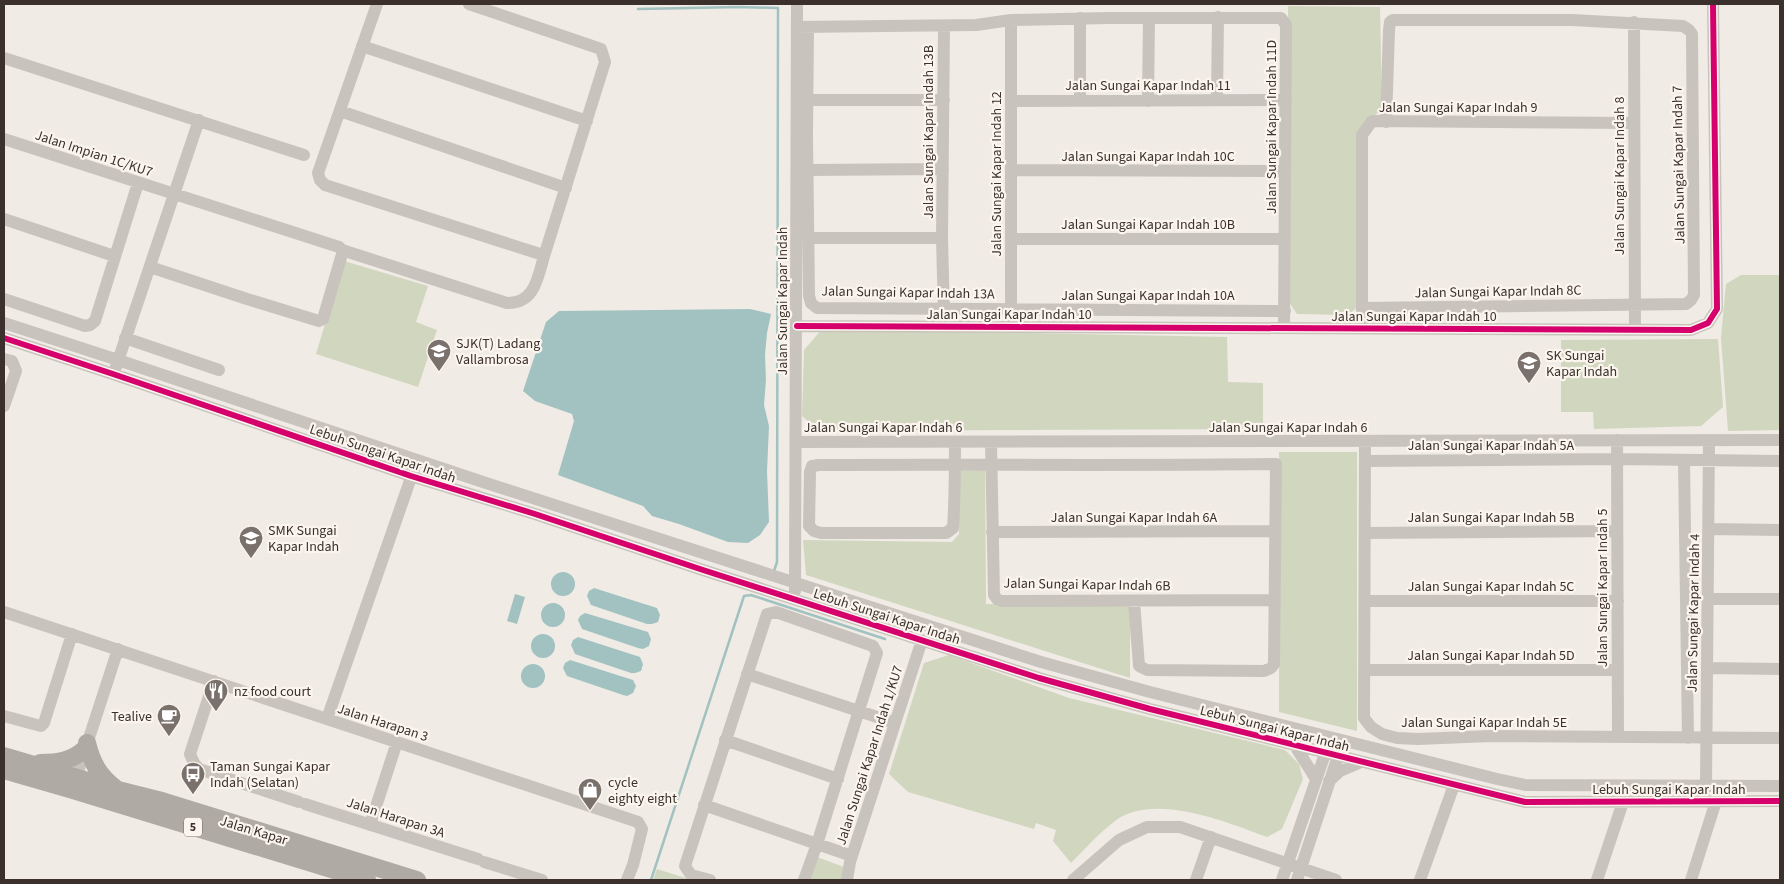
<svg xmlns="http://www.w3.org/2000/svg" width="1784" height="884" font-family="'Source Sans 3',sans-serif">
  <rect width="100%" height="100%" fill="#f0ebe5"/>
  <path fill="#d1d6bf" d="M 1288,6 L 1380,7 L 1382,110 L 1365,122 L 1357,307 L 1349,315 L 1297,314 L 1289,302 Z
    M 344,261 L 428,286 L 416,322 L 437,330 L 418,387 L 316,354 Z
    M 1741,275 L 1780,275 L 1780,430 L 1728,431 L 1721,338 L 1726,284 Z
    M 822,329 L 1227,337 L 1228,382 L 1263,383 L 1263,429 L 819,431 L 802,416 L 804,350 Z
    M 1718,339 L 1723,407 L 1701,426 L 1594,429 L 1593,412 L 1561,412 L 1561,340 Z
    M 1279,452 L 1357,452 L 1357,731 L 1279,712 Z
    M 985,470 L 986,604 L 1130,604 L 1130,678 L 806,575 L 803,540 L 952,542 L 959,534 L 959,471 Z
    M 949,655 L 1069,698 L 1285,750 L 1299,764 L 1303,779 L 1282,829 L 1267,837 C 1226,822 1154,792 1115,821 C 1099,833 1085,849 1071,863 L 1053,841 L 1056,830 L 1036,823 L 1034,829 L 908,792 L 889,774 L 924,663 Z
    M 817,857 L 844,867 L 842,880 L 809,880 Z
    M 657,869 L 692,880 L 653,880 Z"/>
  <path fill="#a1c2c1" d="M 750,309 L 771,314 L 767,333 L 765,355 L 766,380 L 764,405 L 769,426 L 767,471 L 769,522 L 760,535 L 748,543 L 728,542 L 679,524 L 652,516 L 643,506 L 558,475 L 574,421 L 572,414 L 535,401 L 523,391 L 546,322 L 559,311 Z
    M551 584a12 12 0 1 1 24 0a12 12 0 1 1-24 0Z
    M 594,588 L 657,608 L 660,615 L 658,622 L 652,624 L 647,624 L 591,605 L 587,596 L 589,591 Z
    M 515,594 L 525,597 L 517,624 L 507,621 Z
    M541 615a12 12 0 1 1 24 0a12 12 0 1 1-24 0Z
    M 585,613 L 648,632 L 651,639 L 649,646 L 643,649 L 638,648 L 582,629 L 578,620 L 580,616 Z
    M531 646a12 12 0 1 1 24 0a12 12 0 1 1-24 0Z
    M 578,637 L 640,657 L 643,664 L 641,671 L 635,673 L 631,673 L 575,654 L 571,645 L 573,640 Z
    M 570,660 L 633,680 L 636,686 L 633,693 L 627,696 L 623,695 L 567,676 L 563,668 L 565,663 Z
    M521 676a12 12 0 1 1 24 0a12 12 0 1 1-24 0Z"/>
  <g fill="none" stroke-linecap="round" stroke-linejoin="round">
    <path stroke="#a1c2c1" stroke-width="2.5" d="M 638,9 L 739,7 L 778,8 L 777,562 L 774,571
      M 651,880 L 744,596 L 751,595 L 885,639"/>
    <path stroke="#c9c3be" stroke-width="12" d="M 377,4 L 318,173 L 320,180 L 325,185 L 540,254 L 545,253 L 605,62 L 601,49 L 469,4
      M 1634,22 L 1635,329
      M 944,26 L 942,238 L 944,316
      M 797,27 L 976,25 L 1011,20 L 1108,18 L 1281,18 L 1286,25 L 1284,328
      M 808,27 L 807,136 L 809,296 L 811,303 L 817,308 L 1285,311
      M 362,46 L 587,121
      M 4,58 L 304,155
      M 807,100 L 944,100
      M 1217,100 L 1218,17
      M 1011,101 L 1286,100
      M 1080,101 L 1080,18
      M 1148,101 L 1149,18
      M 340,111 L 566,188
      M 4,139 L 339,247 L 342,250 L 342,254 L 323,319 L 319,321 L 247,299 L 150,267
      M 807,170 L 943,169
      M 1011,170 L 1285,171
      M 4,219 L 114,256
      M 809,238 L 942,238
      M 1011,239 L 1285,239
      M 342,250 L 507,303 C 536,304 538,275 545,253
      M 4,299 L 85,326 L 90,325 L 95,321 L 138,183
      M 1362,308 L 1686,304 L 1691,300 L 1694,295 L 1692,34 L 1689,30 L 1683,26 L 1572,20 L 1393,20 L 1390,22 L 1389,30 L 1386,122
      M 4,323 L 118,360 L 483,482 L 1041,662 L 1150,692 L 1497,779 L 1525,785 L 1780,786
      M 797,326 L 1691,330 L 1708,323 L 1717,309 L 1713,4
      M 1011,327 L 1011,20
      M 1362,328 L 1362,135 L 1372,121 L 1634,123
      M 4,338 L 113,374 L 411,476 L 535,514 L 703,570 L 1039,678 L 1150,709 L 1525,802 L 1780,801
      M 125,338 L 219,370
      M 4,359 L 12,361 L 16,371 L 4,406
      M 116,367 L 199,120
      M 1617,440 L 1618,736
      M 796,442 L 1780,440
      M 955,442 C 955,471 955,499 953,528 L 946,533 L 821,533 L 814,531 L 809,526 L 810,472 L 812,466 L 819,465 C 971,464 1124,466 1276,464 L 1274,664 L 1271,668 L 1264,671 L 1147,670 L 1139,666 L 1134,601
      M 991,442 L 994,595 L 997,599 L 1002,601 L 1275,600
      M 1365,442 L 1364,718 L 1371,727 L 1382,734 L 1397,738 L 1418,739 L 1491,736 L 1780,738
      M 1365,461 L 1617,459 L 1780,461
      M 1684,461 L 1688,738
      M 1709,529 L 1780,530
      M 992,532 L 1275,531
      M 1365,533 L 1617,531
      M 795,591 L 797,4
      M 1708,599 L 1780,599
      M 1365,601 L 1618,601
      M 4,612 L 638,822 L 642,829 L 633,865 L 627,880
      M 1707,668 L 1780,669
      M 1364,670 L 1618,670
      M 747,674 L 895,723
      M 214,681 L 190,754 L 194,763 L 199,769 L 299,802
      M 4,716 L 37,725 L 41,726 L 44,723 L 72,634
      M 327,719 L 414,469
      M 725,740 L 838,779
      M 1295,746 L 1316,779
      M 76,778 L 118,649
      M 1329,781 L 1340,771 L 1361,762
      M 1706,786 L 1709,441
      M 305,804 L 478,859
      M 704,805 L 852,856
      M 370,825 L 397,742
      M 484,862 L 542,880
      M 710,880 L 691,875 L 685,866 L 767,614 L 776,612 L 873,646 L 877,653 L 817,844 L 804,880
      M 847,880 L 850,862 L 922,640
      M 1073,880 L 1119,840 L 1147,827 L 1180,827 L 1336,880
      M 1196,880 L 1211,837
      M 1282,880 L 1328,745
      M 1297,880 L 1340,750
      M 1420,880 L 1454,785
      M 1597,880 L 1623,802
      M 1691,880 L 1716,801"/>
    <path stroke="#afaaa4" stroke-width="18" d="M 87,743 C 92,763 99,776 115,788
      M 4,756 L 118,790 L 162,801 L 417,880
      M 40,763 C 59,763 71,761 85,749
      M 4,770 L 70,789 L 367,880"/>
    <defs>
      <path id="cycleway" d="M 797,326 L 1691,330 L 1708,323 L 1717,309 L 1713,4
        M 4,338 L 113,374 L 411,476 L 535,514 L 703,570 L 1039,678 L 1150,709 L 1525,802 L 1780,801"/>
    </defs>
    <use href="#cycleway" stroke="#fbf5ee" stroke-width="9"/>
    <use href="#cycleway" stroke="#d6006c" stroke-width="6"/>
  </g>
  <defs>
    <symbol id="school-pin" viewBox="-11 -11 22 30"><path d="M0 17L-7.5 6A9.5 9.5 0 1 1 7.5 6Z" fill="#7a716c" stroke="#fbf5ee"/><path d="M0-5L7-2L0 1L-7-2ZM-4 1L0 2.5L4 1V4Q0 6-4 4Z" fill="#fff"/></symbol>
    <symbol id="restaurant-pin" viewBox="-11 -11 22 30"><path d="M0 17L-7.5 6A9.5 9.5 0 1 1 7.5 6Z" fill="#7a716c" stroke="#fbf5ee"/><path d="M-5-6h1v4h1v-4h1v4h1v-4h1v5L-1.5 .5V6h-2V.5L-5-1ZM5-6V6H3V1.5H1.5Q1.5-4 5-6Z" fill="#fff"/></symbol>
    <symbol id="cafe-pin" viewBox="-11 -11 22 30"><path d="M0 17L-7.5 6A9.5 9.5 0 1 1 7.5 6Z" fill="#7a716c" stroke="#fbf5ee"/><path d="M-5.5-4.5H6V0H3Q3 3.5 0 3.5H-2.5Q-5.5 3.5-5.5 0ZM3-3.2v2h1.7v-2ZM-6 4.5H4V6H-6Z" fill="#fff"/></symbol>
    <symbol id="bus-pin" viewBox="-11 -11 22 30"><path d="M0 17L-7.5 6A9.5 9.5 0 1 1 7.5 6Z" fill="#7a716c" stroke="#fbf5ee"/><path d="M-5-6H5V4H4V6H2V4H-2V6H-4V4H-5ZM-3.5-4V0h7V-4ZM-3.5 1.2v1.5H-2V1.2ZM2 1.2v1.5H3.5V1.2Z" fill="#fff"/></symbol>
    <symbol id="shop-pin" viewBox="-11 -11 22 30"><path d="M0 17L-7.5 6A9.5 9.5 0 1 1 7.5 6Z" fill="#7a716c" stroke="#fbf5ee"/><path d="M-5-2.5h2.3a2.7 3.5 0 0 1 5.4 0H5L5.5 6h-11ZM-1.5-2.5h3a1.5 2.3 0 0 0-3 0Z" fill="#fff"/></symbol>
  </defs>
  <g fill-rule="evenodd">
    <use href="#school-pin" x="425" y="337" width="28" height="38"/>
    <use href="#school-pin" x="1515" y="349" width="28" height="38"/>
    <use href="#school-pin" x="237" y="524" width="28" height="38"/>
    <use href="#restaurant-pin" x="202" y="677" width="28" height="38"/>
    <use href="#cafe-pin" x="155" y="702" width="28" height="38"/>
    <use href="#bus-pin" x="179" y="760" width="28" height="38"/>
    <use href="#shop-pin" x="576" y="776" width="28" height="38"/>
  </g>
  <g text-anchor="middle" stroke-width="4.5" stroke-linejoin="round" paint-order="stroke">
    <rect fill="#fbf5ee" stroke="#756b66" stroke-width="1" x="184" y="817.5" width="18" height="19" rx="4"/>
    <g font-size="12" font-weight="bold" fill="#3b302b">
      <text x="193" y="831">5</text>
    </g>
    <g font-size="14" fill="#3b302b" stroke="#fbf5ee">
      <text x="1148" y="90">Jalan Sungai Kapar Indah 11</text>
      <text x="1458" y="112">Jalan Sungai Kapar Indah 9</text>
      <text transform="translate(1271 127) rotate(-90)" y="5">Jalan Sungai Kapar Indah 11D</text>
      <text transform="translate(928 132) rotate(-90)" y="5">Jalan Sungai Kapar Indah 13B</text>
      <text transform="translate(94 153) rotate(18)" y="5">Jalan Impian 1C/KU7</text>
      <text x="1148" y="161">Jalan Sungai Kapar Indah 10C</text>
      <text transform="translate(1678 165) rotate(-91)" y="5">Jalan Sungai Kapar Indah 7</text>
      <text transform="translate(996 174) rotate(-90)" y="5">Jalan Sungai Kapar Indah 12</text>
      <text transform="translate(1619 176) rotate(-90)" y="5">Jalan Sungai Kapar Indah 8</text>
      <text x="1148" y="229">Jalan Sungai Kapar Indah 10B</text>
      <text transform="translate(1498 291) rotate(-1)" y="5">Jalan Sungai Kapar Indah 8C</text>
      <text transform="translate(908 292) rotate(1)" y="5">Jalan Sungai Kapar Indah 13A</text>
      <text x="1148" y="300">Jalan Sungai Kapar Indah 10A</text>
      <text transform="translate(782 301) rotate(-90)" y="5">Jalan Sungai Kapar Indah</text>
      <text x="1009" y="319">Jalan Sungai Kapar Indah 10</text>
      <text x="1414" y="321">Jalan Sungai Kapar Indah 10</text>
      <text x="883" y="432">Jalan Sungai Kapar Indah 6</text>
      <text x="1288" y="432">Jalan Sungai Kapar Indah 6</text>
      <text x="1491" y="450">Jalan Sungai Kapar Indah 5A</text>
      <text transform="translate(383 453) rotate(19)" y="5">Lebuh Sungai Kapar Indah</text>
      <text x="1134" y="522">Jalan Sungai Kapar Indah 6A</text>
      <text x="1491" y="522">Jalan Sungai Kapar Indah 5B</text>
      <text transform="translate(1087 584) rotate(1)" y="5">Jalan Sungai Kapar Indah 6B</text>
      <text x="1491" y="591">Jalan Sungai Kapar Indah 5C</text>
      <text transform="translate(1602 588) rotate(-90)" y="5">Jalan Sungai Kapar Indah 5</text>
      <text transform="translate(1693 613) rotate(-89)" y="5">Jalan Sungai Kapar Indah 4</text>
      <text transform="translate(887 616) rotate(18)" y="5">Lebuh Sungai Kapar Indah</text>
      <text x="1491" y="660">Jalan Sungai Kapar Indah 5D</text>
      <text transform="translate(383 722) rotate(18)" y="5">Jalan Harapan 3</text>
      <text x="1484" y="727">Jalan Sungai Kapar Indah 5E</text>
      <text transform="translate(1275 728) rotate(14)" y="5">Lebuh Sungai Kapar Indah</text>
      <text transform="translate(869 755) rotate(-72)" y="5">Jalan Sungai Kapar Indah 1/KU7</text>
      <text x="1669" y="794">Lebuh Sungai Kapar Indah</text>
      <text transform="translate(396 817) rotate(18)" y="5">Jalan Harapan 3A</text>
      <text transform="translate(254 830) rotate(17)" y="5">Jalan Kapar</text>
    </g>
    <g font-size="14" fill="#3b302b" stroke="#fbf5ee" text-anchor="start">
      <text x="456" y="348">SJK(T) Ladang<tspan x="456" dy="16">Vallambrosa</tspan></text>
      <text x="1546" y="360">SK Sungai<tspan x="1546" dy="16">Kapar Indah</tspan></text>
      <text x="268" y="535">SMK Sungai<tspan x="268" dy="16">Kapar Indah</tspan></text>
      <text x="234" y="696">nz food court</text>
      <text x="152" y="721" text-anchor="end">Tealive</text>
      <text x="210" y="771">Taman Sungai Kapar<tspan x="210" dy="16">Indah (Selatan)</tspan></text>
      <text x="608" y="787">cycle<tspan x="608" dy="16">eighty eight</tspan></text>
    </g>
  </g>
  <rect width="1784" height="884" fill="none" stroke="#3b302b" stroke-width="10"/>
</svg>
